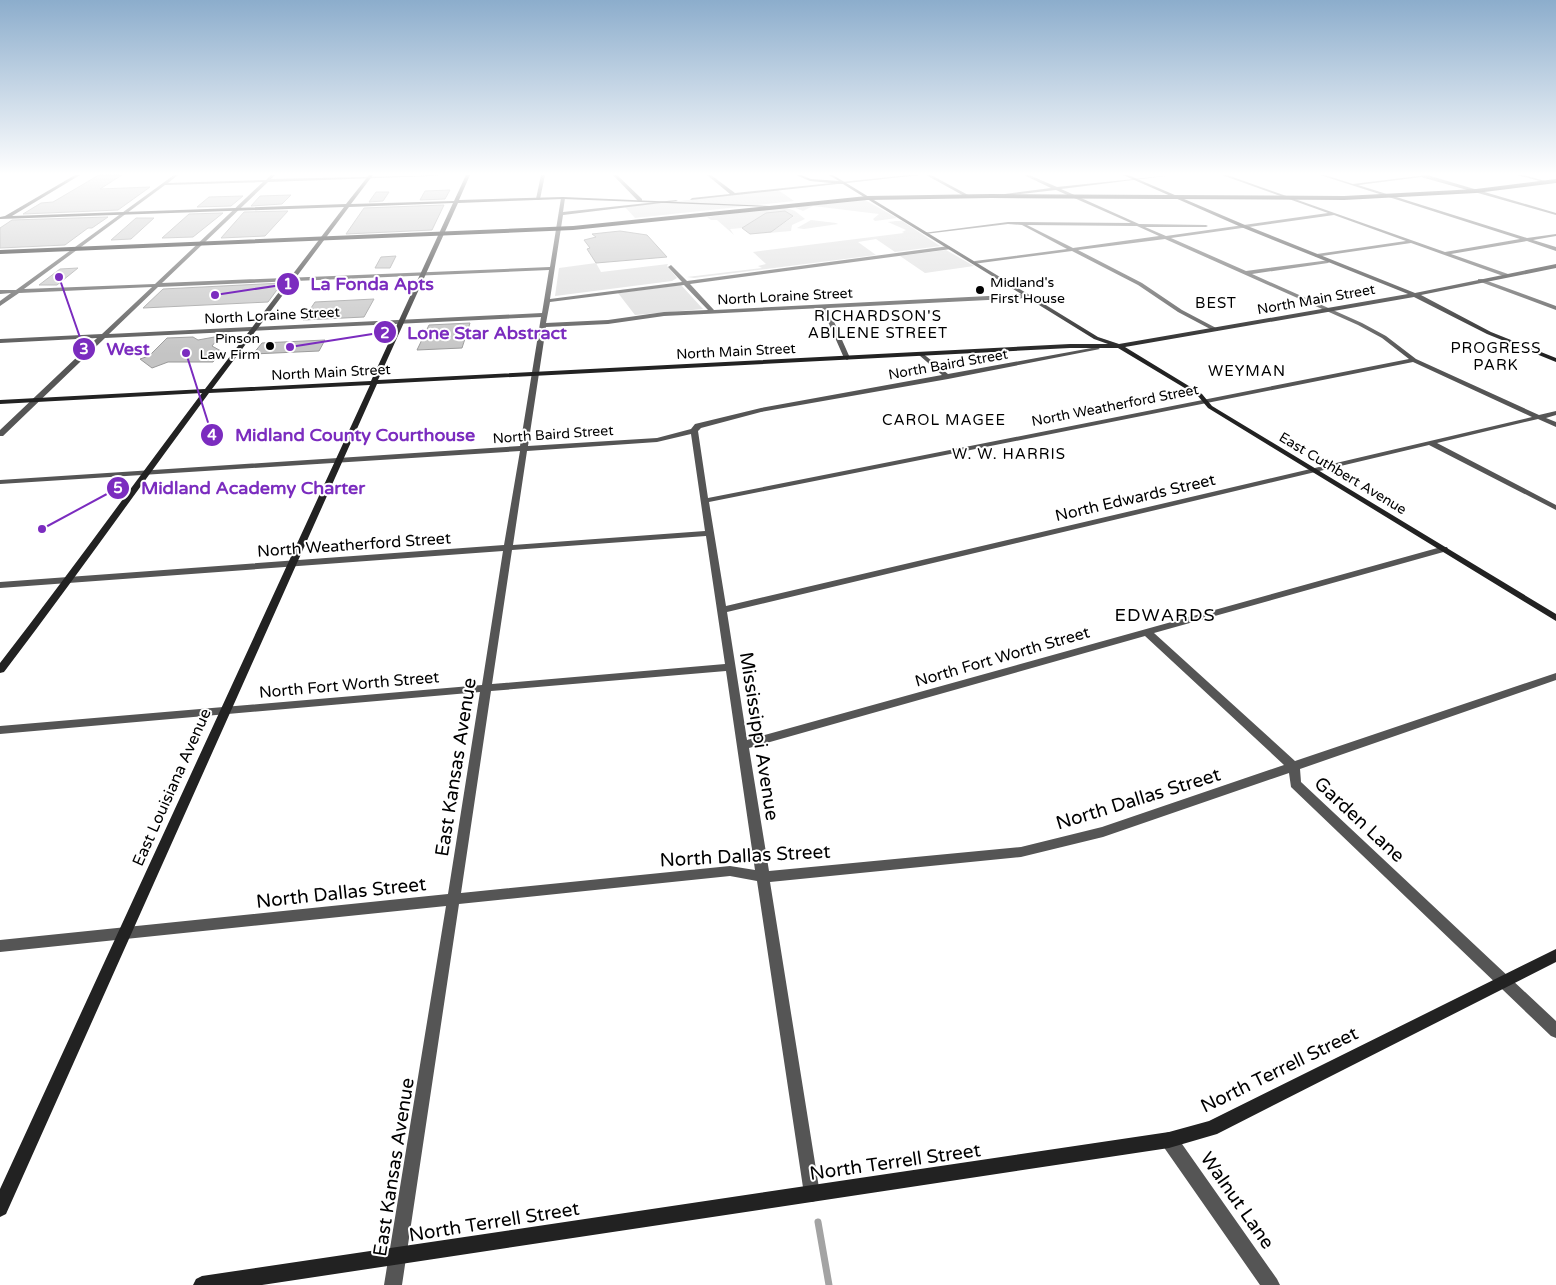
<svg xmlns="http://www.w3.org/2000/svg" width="1556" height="1285" font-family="'Varela Round',sans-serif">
  <rect width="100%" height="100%" fill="#fff"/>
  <path fill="#dcdcdc" d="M 778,190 L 794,201 L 635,218 L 625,207 Z
    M 865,200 L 897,218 L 875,221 L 873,219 L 879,214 L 813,206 L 803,211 L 796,208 L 796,207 Z
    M 784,207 L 795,211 L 805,219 L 792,225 L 791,231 L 756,234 L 771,232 L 793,217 L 785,211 L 766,213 L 742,228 L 730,229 L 734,235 L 717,220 L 711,220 L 707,217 Z
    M 811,220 L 836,223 L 838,224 L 804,229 L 797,228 Z
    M 896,221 L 902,221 L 940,246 L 895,252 L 876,239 L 858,242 L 876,255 L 694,278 L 687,277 L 762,268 L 758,266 L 766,264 L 753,252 L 904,233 L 902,232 L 906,230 L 888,222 Z
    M 946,250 L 974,266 L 925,273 L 900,256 Z
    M 596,263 L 601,272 L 668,264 L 667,266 L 677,278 L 672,281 L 555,296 L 559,268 Z
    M 681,285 L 703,309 L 635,315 L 618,293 Z"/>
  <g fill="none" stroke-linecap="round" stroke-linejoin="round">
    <path stroke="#a3a3a3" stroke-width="7" d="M 818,1222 L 829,1285"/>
  </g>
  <path fill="#c4c4c4" stroke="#999" d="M 99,175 L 122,175 L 100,189 L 150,187 L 118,210 L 23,214 L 41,203 L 53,202 Z
    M 450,190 L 445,199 L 420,200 L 425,191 Z
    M 376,192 L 389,192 L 383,201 L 369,202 Z
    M 291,195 L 282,204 L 251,206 L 260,196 Z
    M 243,196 L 231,206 L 197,207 L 209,197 Z
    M 444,205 L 432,230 L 346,234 L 364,208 Z
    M 288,211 L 265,236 L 221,238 L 244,212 Z
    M 785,211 L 793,216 L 771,232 L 750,234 L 742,228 L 766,213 Z
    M 223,213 L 193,237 L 162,238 L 189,214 Z
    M 108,217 L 92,228 L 88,228 L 65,245 L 0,248 L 0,228 L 12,220 Z
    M 136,218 L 154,218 L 131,239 L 111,240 Z
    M 620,231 L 647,235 L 667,257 L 596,263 L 587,249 L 590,248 L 584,240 L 596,237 L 592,234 Z
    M 396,256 L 390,268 L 375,268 L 381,257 Z
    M 78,268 L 57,285 L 39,285 L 60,269 Z
    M 282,283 L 268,302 L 143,308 L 163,289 Z
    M 374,299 L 364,317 L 303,320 L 315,302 Z
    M 470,323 L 462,348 L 417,350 L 429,325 Z
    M 220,336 L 212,346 L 221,351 L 213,362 L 168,362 L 152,368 L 140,359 L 149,356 L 167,338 L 193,337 L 198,340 Z
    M 325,340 L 319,351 L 253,354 L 262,343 Z"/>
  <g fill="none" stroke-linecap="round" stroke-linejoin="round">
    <path fill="#555" fill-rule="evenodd" d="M 174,175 L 178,175 L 168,183 L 266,180 L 271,175 L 275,175 L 271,179 L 456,175 L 268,182 L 162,283 L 550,267 L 561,198 L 563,197 L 565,198 L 563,212 L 676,200 L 678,201 L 563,215 L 550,299 L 682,282 L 668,267 L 671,265 L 687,281 L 949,246 L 951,249 L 690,284 L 714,310 L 1028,294 L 1031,296 L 1028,298 L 828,308 L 850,358 L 847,360 L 844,358 L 822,308 L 664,316 L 608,324 L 546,327 L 528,446 L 657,438 L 691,429 L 695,424 L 761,408 L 942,375 L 919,355 L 919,353 L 921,352 L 948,374 L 1097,347 L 1100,349 L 948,379 L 761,412 L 701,428 L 698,431 L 708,498 L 1409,359 L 1382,338 L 1358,325 L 1165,239 L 1078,250 L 1142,283 L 1182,310 L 1218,329 L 1218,331 L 1214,331 L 1178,312 L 1138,285 L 1072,251 L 973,264 L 972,263 L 975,261 L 1067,249 L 1022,225 L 1008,224 L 925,234 L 923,233 L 1008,222 L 1131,223 L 1056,190 L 992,197 L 990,196 L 1051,188 L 1024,175 L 1029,175 L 1057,187 L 1173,175 L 1061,189 L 1139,224 L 1206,225 L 1208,226 L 1206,227 L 1145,227 L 1166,236 L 1328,213 L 1222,175 L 1227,175 L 1445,252 L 1520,239 L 1320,175 L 1325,175 L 1353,184 L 1427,175 L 1556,213 L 1556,215 L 1421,177 L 1358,185 L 1527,238 L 1556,234 L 1556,236 L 1533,240 L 1556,247 L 1556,251 L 1527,241 L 1451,254 L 1508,274 L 1509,275 L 1506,277 L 1411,243 L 1315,257 L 1317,254 L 1406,241 L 1334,215 L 1171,238 L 1246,271 L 1330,260 L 1331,261 L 1328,263 L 1252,274 L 1362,323 L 1386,336 L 1416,359 L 1539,415 L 1556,411 L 1556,415 L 1546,418 L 1556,422 L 1556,427 L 1538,419 L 1437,443 L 1556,505 L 1556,510 L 1429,445 L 727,612 L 747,740 L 1441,547 L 1447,547 L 1448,549 L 1447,551 L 1154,633 L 1295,761 L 1556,673 L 1556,680 L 1300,769 L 1301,782 L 1556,1021 L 1556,1038 L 1551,1036 L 1291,787 L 1289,773 L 1103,837 L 1021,857 L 770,882 L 820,1194 L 818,1200 L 812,1202 L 806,1200 L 804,1194 L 757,881 L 730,876 L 459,904 L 402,1285 L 384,1285 L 446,906 L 0,952 L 0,940 L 448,894 L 480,692 L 0,734 L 0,726 L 482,685 L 503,551 L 0,588 L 0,582 L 504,545 L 520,451 L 0,484 L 0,480 L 520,446 L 541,317 L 105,338 L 3,436 L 0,436 L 0,430 L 97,338 L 0,343 L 0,339 L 102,334 L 152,287 L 19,293 L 0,306 L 0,301 L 11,293 L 0,294 L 0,290 L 16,290 ZM 263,182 L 155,284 L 24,289 L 165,185 ZM 1027,225 L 1137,226 L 1159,236 L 1073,248 ZM 549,270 L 542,313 L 109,334 L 158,287 ZM 684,285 L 708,310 L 664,312 L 608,320 L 546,323 L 550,302 ZM 1413,362 L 1532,417 L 726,606 L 709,502 ZM 691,434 L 705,531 L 513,545 L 527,451 L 657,442 ZM 706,536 L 725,664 L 492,684 L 512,550 ZM 1145,636 L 1284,765 L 1102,827 L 1021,847 L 769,871 L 749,748 ZM 726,671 L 755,870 L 730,866 L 461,893 L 491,691 Z
      M 541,175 L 545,175 L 540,199 L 538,200 L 536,199 Z
      M 613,175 L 617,175 L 642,199 L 642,201 L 638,201 Z
      M 707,175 L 711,175 L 735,193 L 909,175 L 920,175 L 690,200 L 692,198 L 730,194 Z
      M 926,175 L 931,175 L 970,196 L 966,197 Z
      M 1517,175 L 1523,175 L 1549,182 L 1547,183 Z
      M 1478,279 L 1482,279 L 1556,306 L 1556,310 L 1478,281 Z
      M 1169,1132 L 1175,1134 L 1277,1279 L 1280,1285 L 1260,1285 L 1163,1146 L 1161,1140 L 1163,1134 Z"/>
    <path fill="#222" fill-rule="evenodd" d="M 75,175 L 80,175 L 12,216 L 346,204 L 369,175 L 373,175 L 351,204 L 454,201 L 466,175 L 470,175 L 459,200 L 563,197 L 770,206 L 768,207 L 563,199 L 458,203 L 378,380 L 1070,344 L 1108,344 L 1094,339 L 843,184 L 810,181 L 796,175 L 801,175 L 811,179 L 839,181 L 829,175 L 833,175 L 1098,337 L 1119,344 L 1408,294 L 1241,227 L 1123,175 L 1128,175 L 1245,225 L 1415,293 L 1556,264 L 1556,268 L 1421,295 L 1491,332 L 1556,358 L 1556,362 L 1487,334 L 1414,297 L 1125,347 L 1202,394 L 1212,406 L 1556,614 L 1556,621 L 1208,408 L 1198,396 L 1118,348 L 1070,348 L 377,384 L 6,1214 L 0,1217 L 0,1189 L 370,385 L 209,393 C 140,486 74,580 4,672 L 0,673 L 0,663 C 69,574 134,483 202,393 L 0,404 L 0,400 L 205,389 L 344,207 L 0,219 L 0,217 L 5,216 ZM 453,203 L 371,381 L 212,389 L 349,207 Z
      M 1556,949 L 1556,962 L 1217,1134 L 1169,1148 L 262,1285 L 193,1285 L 196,1279 L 202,1276 L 1169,1132 L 1209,1121 Z"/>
    <path fill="#000" fill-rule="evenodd" d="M 1556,179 L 1556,183 L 1476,193 L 1344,200 L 991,198 L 867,200 L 573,230 L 0,254 L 0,250 L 573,226 L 867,196 L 991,194 L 1344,196 L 1476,189 Z"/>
  </g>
  <linearGradient id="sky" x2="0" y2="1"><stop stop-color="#8cadcc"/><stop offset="0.49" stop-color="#fff"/><stop offset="1" stop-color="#fff" stop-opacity="0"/></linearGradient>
  <rect width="1556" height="355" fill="url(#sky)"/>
  <g fill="#000" stroke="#fff" stroke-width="2">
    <circle cx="980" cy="290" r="5"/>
    <circle cx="270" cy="346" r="5"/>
  </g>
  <g text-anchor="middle" stroke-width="4" stroke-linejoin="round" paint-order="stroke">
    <g font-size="14" fill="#000" stroke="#fff" text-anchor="start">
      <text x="990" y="287">Midland's<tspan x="990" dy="16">First House</tspan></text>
      <text x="260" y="343" text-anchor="end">Pinson<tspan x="260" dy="16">Law Firm</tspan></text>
    </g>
    <g font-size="14" fill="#000" stroke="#fff">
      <text transform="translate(785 296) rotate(-3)" y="5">North Loraine Street</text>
      <text transform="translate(1316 299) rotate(-10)" y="5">North Main Street</text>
      <text transform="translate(272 315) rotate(-3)" y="5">North Loraine Street</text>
      <text transform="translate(736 351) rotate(-3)" y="5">North Main Street</text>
      <text transform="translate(948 364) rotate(-10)" y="5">North Baird Street</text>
      <text transform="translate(331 372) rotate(-3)" y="5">North Main Street</text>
      <text transform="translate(1115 405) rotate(-11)" y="5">North Weatherford Street</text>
      <text transform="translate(553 434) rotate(-4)" y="5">North Baird Street</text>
      <text transform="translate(1343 473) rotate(31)" y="5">East Cuthbert Avenue</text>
    </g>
    <g font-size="15" letter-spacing="1" fill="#000" stroke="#fff">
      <text x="1216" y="308">BEST</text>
      <text x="878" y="321">RICHARDSON'S<tspan x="878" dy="17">ABILENE STREET</tspan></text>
      <text x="1496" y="353">PROGRESS<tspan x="1496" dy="17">PARK</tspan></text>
      <text x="1247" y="376">WEYMAN</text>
      <text x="944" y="425">CAROL MAGEE</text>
      <text x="1009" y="459">W. W. HARRIS</text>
    </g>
    <g font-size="16" fill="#000" stroke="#fff">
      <text transform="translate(1135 497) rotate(-13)" y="6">North Edwards Street</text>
      <text transform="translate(354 544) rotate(-4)" y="6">North Weatherford Street</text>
      <text transform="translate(1002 656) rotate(-16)" y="6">North Fort Worth Street</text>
      <text transform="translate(349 684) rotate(-5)" y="6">North Fort Worth Street</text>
      <text transform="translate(171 787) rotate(-66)" y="6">East Louisiana Avenue</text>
    </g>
    <g font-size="18" letter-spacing="1" fill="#000" stroke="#fff">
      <text x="1165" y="621">EDWARDS</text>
    </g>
    <g font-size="19" fill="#000" stroke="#fff">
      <text transform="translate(760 736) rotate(81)" y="7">Mississippi Avenue</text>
      <text transform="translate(455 767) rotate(-81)" y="7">East Kansas Avenue</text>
      <text transform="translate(1138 798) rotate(-17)" y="7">North Dallas Street</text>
      <text transform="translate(1360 819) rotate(43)" y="7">Garden Lane</text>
      <text transform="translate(745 855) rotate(-3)" y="7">North Dallas Street</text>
      <text transform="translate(341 892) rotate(-6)" y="7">North Dallas Street</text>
      <text transform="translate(1279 1069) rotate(-26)" y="7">North Terrell Street</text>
      <text transform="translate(895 1161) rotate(-8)" y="7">North Terrell Street</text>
      <text transform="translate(393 1167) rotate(-81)" y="7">East Kansas Avenue</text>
      <text transform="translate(1238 1200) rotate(55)" y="7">Walnut Lane</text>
      <text transform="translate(494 1221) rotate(-9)" y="7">North Terrell Street</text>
    </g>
  </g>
  <path fill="none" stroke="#7b2cbf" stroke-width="2" d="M215 295L288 284M290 347L385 332M59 277L84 349M186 353L212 435M42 529L118 488"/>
  <g fill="#7b2cbf" stroke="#fff" stroke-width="2">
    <circle cx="215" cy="295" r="5"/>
    <circle cx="290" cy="347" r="5"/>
    <circle cx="59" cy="277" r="5"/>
    <circle cx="186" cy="353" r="5"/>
    <circle cx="42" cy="529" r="5"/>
    <circle cx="288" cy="284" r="12"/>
    <circle cx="385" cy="332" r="12"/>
    <circle cx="84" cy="349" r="12"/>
    <circle cx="212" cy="435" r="12"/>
    <circle cx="118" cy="488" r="12"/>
  </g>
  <g font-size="15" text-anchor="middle" font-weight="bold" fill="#fff">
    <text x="288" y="289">1</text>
    <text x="385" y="338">2</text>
    <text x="84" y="354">3</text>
    <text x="212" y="440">4</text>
    <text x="118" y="493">5</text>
  </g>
  <g font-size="18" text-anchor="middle" font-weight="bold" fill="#7b2cbf" stroke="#fff" stroke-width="4" stroke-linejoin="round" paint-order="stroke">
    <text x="372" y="290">La Fonda Apts</text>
    <text x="487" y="339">Lone Star Abstract</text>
    <text x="128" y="355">West</text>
    <text x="355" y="441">Midland County Courthouse</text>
    <text x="253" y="494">Midland Academy Charter</text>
  </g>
</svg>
